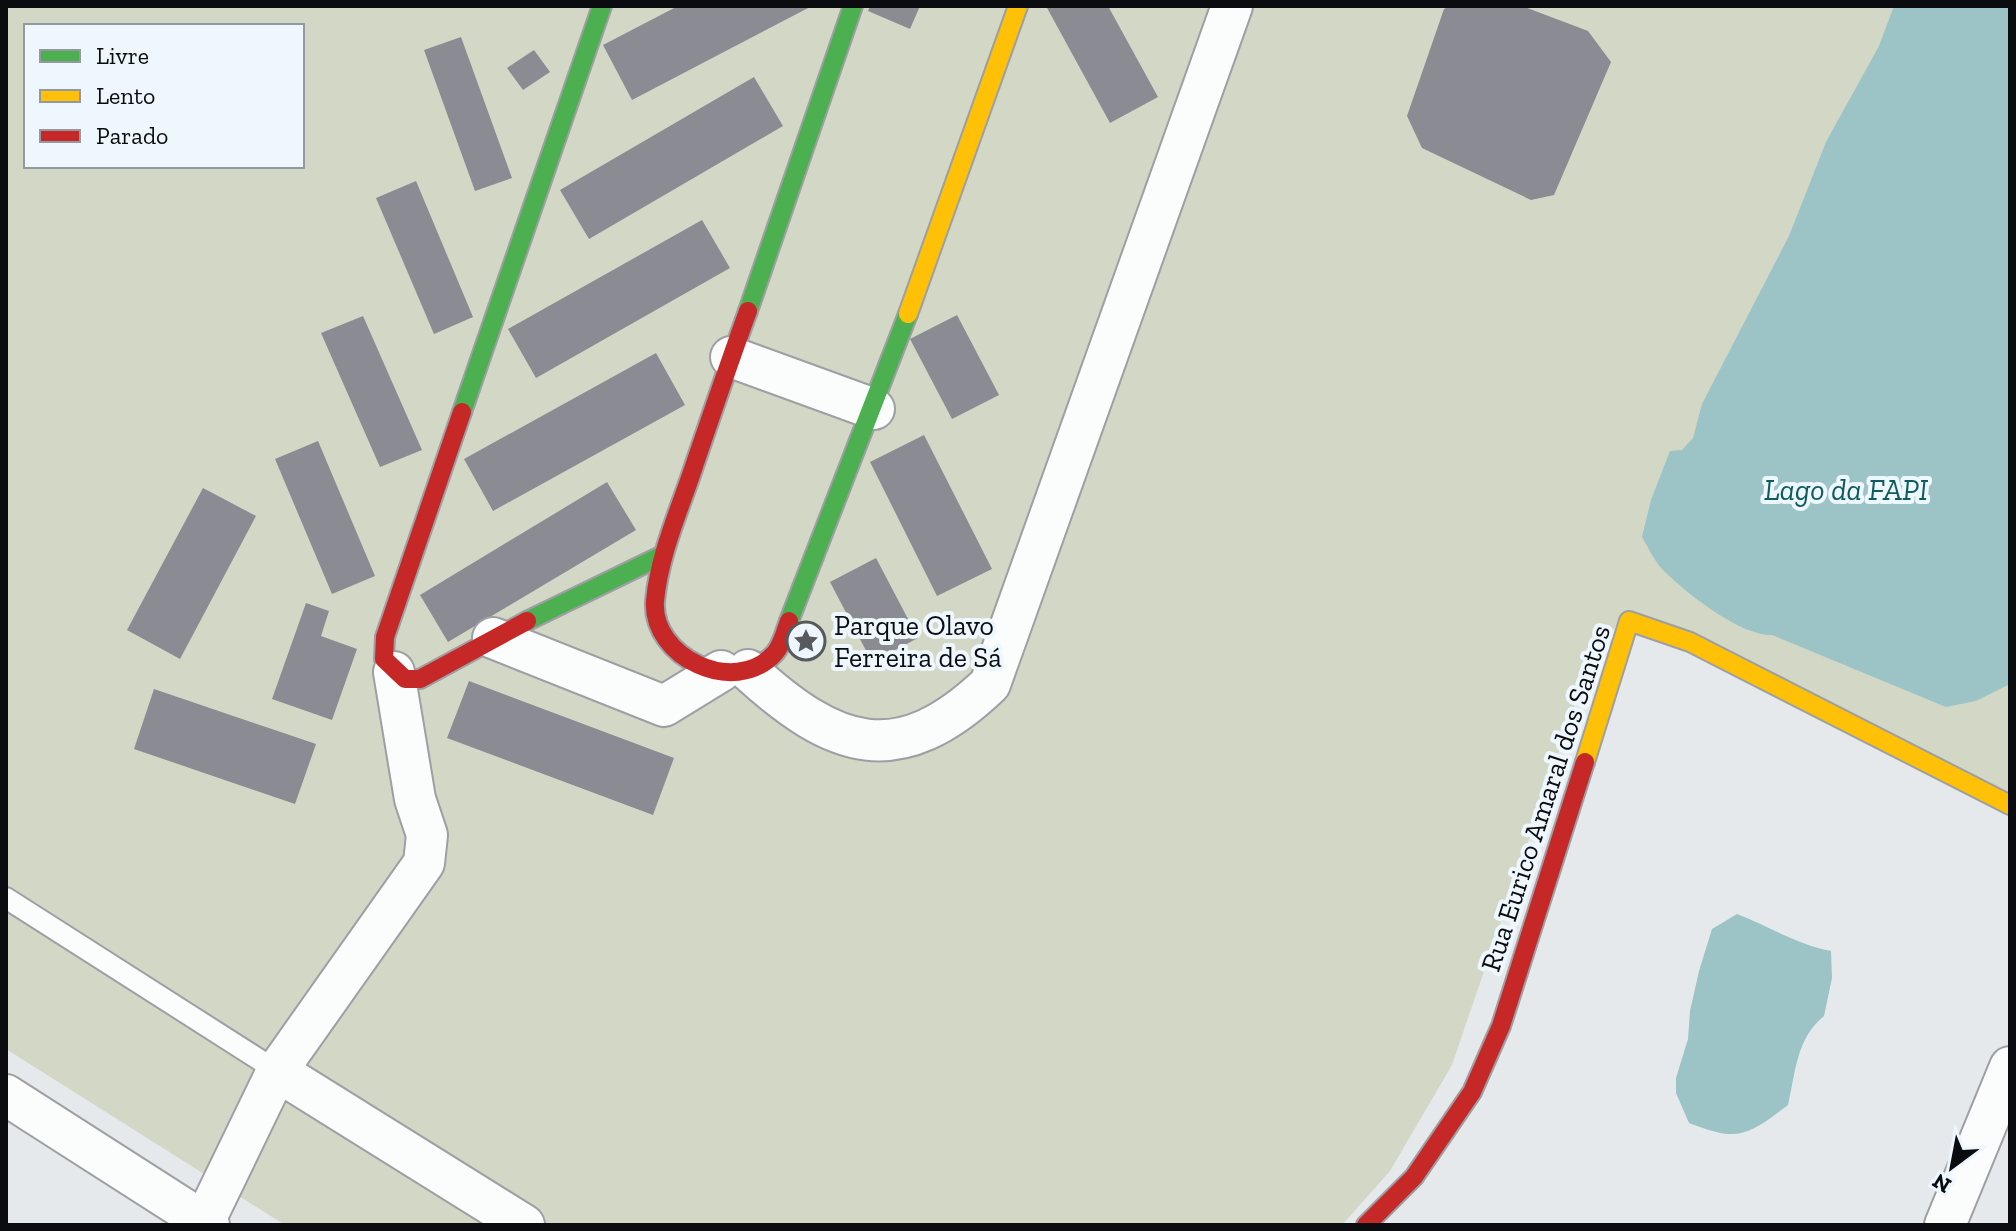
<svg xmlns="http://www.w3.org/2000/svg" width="2016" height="1231" font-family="'Zilla Slab',serif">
  <rect width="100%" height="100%" fill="#e6e9ec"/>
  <path fill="#d2d7c6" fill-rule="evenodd" d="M 6,6 L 2010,6 L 2010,800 L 1626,610 L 1586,672 L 1452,1065 L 1390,1171 L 1342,1225 L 285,1225 L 6,1049 ZM 26,26 L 302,26 L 302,166 L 26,166 Z"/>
  <path fill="#9cc3c5" d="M 1894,6 L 2010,6 L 2010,684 L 1976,701 L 1946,707 L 1772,635 C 1740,636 1685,592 1662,569 C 1654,560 1648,547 1642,537 L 1651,500 L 1670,451 L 1682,450 L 1693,438 L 1702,404 L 1789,236 L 1826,142 L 1879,46 Z
    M 1737,914 C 1769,926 1797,945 1831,951 L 1832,978 L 1824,1016 C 1796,1039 1796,1071 1788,1105 C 1746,1137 1738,1142 1689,1123 L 1676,1093 L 1676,1078 L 1688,1039 L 1690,1011 L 1699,971 L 1712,929 Z"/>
  <path fill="#8a8b93" d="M 678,6 L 812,6 L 632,100 L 603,45 Z
    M 870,6 L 920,6 L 910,29 L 868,11 Z
    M 1046,6 L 1108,6 L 1158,97 L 1110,123 Z
    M 1450,6 L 1522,6 L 1588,31 L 1611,62 L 1554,195 L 1531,200 L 1422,148 L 1407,116 L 1444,9 Z
    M 461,37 L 512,178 L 475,191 L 424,50 Z
    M 534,50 L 550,72 L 523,90 L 507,68 Z
    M 754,77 L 783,126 L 589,239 L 560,190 Z
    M 416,181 L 473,317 L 434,334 L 376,198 Z
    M 702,220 L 730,268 L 536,378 L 508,329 Z
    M 957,315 L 999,395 L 952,419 L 910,339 Z
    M 363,316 L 422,450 L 380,467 L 321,333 Z
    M 656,353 L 685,405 L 493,511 L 464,459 Z
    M 924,435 L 992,569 L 937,596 L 870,462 Z
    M 318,441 L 375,576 L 332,594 L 275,459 Z
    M 607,482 L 636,530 L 448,642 L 420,595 Z
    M 203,488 L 256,516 L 180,659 L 127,630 Z
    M 876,558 L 918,638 L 872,662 L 830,582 Z
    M 306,603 L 329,611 L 321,636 L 357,649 L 332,720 L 272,699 Z
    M 469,681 L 674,758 L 653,815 L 447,738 Z
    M 154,689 L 316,744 L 295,804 L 134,749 Z"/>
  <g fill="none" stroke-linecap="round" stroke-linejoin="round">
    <defs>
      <path id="lane" d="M 6,898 L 277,1071"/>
      <path id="street" d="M 731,357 L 874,409
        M 493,638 L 664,706 L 721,671
        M 748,670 C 834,749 898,772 990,684 L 1232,6
        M 277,1071 L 524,1225
        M 6,1095 L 209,1225
        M 204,1222 L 277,1071 L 424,863 L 427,835 L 415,799 L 394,672
        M 1945,1225 L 2010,1067"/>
      <path id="fast" d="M 748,311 L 853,6
        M 462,412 L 602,6
        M 527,621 L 663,555
        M 789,621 L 908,314"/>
      <path id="slow" d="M 908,314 L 1018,6
        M 1585,762 L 1629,621 L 1690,642 L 2010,805"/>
      <path id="jam" d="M 748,311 C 728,366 709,422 690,478 C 676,518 659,558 655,601 C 651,657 734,697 774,654 C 782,646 785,631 789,621
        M 462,412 L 385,637 L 384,659 L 405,679 L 420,679 L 527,621
        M 1366,1225 L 1414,1177 L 1472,1092 L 1501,1026 L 1585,762"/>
    </defs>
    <use href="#lane" stroke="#9d9fa2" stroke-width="24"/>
    <use href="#street" stroke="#9d9fa2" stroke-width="44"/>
    <use href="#fast" stroke="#9d9fa2" stroke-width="22"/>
    <use href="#slow" stroke="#9d9fa2" stroke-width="22"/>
    <use href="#jam" stroke="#9d9fa2" stroke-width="22"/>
    <use href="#lane" stroke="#fbfcfc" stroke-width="20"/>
    <use href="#street" stroke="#fbfcfc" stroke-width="40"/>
    <use href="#fast" stroke="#4caf50" stroke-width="18"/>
    <use href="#slow" stroke="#ffc107" stroke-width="18"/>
    <use href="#jam" stroke="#c62828" stroke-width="18"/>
  </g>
  <defs>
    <symbol id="sight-ring" viewBox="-11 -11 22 22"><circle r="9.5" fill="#eff7fe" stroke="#57595c" stroke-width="1.5"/><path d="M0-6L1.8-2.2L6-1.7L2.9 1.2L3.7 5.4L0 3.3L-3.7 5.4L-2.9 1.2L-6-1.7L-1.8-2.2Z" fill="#57595c"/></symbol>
  </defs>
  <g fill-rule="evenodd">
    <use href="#sight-ring" x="784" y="619" width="44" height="44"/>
  </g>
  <g text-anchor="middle" stroke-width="8" stroke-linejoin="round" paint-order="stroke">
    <g font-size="28" fill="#0a0c0f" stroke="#eff7fe" text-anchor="start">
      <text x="834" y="635">Parque Olavo<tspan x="834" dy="32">Ferreira de Sá</tspan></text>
    </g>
    <g font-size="28" fill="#0a0c0f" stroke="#eff7fe">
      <text transform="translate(1545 798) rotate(-72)" y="10">Rua Eurico Amaral dos Santos</text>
    </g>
    <g font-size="30" font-style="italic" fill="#0f5c5e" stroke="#eff7fe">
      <text x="1846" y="500">Lago da FAPI</text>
    </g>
  </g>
  <rect width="2016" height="1231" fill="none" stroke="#0a0c0f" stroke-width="16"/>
  <rect x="24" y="24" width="280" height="144" fill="#eff7fe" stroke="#93999e" stroke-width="2"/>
  <rect x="40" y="50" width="40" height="12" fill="#4caf50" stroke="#93999e" stroke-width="2"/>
  <text x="96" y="64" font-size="24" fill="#0a0c0f">Livre</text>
  <rect x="40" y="90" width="40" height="12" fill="#ffc107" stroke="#93999e" stroke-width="2"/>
  <text x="96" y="104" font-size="24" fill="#0a0c0f">Lento</text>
  <rect x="40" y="130" width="40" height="12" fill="#c62828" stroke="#93999e" stroke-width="2"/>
  <text x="96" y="144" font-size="24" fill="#0a0c0f">Parado</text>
  <g transform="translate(1952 1167) rotate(212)" stroke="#eff7fe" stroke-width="6" paint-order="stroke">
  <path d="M0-6L14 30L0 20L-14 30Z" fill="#0a0c0f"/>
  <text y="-12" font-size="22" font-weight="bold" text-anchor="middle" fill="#0a0c0f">N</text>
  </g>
</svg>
